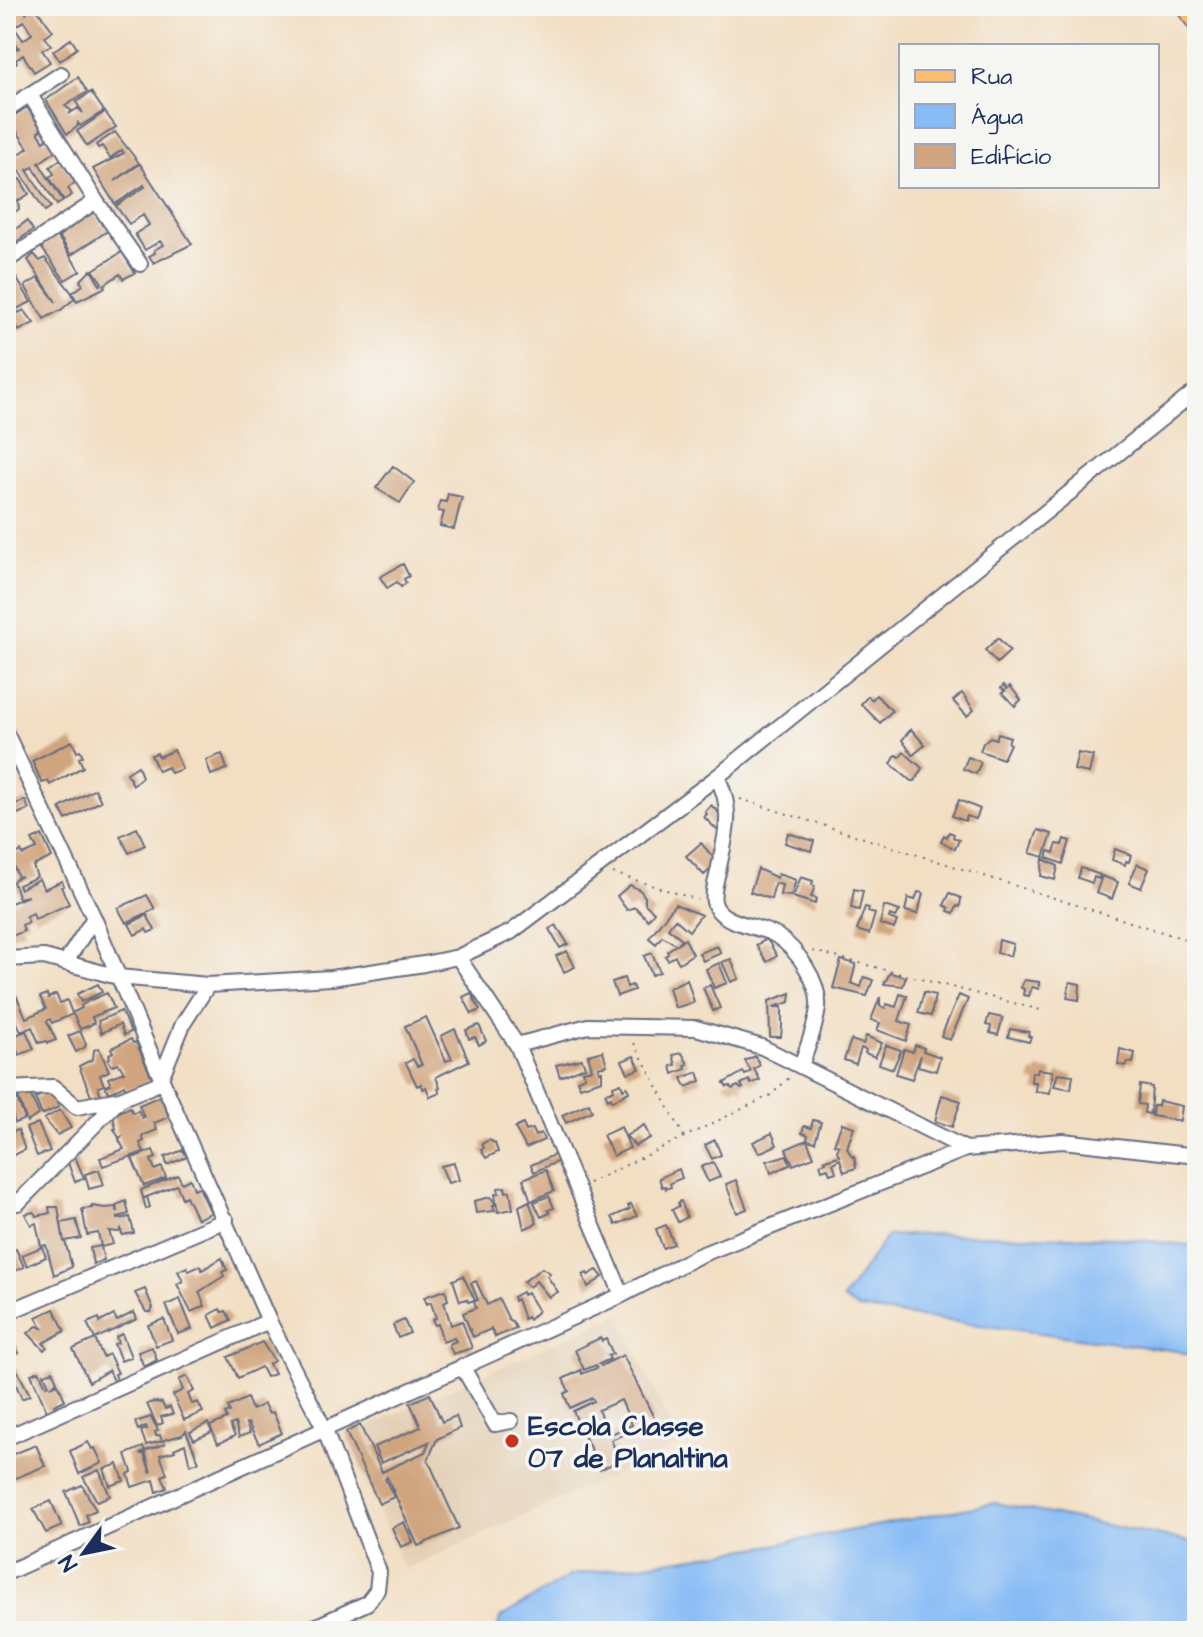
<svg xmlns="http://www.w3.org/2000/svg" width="1203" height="1637" font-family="'Architects Daughter',sans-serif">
  <rect width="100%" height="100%" fill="#f6f6f2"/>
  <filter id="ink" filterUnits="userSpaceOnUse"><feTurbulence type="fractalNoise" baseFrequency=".0125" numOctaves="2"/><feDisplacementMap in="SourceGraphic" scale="16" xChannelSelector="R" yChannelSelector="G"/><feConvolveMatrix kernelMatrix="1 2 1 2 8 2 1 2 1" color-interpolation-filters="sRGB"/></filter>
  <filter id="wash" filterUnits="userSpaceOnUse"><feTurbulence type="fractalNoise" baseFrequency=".006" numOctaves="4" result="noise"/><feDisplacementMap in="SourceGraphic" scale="32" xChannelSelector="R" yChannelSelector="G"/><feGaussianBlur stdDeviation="1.8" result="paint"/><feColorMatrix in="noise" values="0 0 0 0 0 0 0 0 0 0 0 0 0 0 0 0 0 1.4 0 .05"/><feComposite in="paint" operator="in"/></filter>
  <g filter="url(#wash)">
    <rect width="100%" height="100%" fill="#f2dec2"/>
    <path fill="#e4d0b6" d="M 619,1314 L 679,1445 L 404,1570 L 346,1436 Z"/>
    <path fill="#87bbf5" stroke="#5175aa" stroke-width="2" d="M 927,1234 L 1120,1238 L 1197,1246 L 1197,1357 L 1177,1351 L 858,1309 L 843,1299 L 887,1236 Z
      M 995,1503 L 1197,1543 L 1197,1631 L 497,1631 L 500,1618 L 571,1575 L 768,1546 Z"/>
    <g id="blocks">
      <path fill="#d0a47e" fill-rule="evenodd" d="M 31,6 L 34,6 L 53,31 L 45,37 L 51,45 L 42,50 L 50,62 L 34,72 L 23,55 L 16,60 L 17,63 L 6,67 L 6,31 L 17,49 L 19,48 L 6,28 L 6,12 L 9,17 L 24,8 L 26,13 ZM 24,21 L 32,34 L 23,40 L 14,27 Z
        M 71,39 L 77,48 L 60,61 L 53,51 Z
        M 78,77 L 87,92 L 65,106 L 72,111 L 69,114 L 78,108 L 83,113 L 76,102 L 91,92 L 104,111 L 80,126 L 78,123 L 77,127 L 67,134 L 46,100 Z
        M 27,107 L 40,127 L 41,130 L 38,132 L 44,141 L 48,138 L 56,151 L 39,163 L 63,201 L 57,205 L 33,167 L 27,170 L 51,207 L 45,211 L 20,171 L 6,180 L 6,150 L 12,159 L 28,148 L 9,119 Z
        M 105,112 L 116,127 L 87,146 L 77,131 Z
        M 115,132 L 139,163 L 115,181 L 140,164 L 192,244 L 154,263 L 149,256 L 155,253 L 154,250 L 163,245 L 160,241 L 145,250 L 135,234 L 149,225 L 143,215 L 129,224 L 116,206 L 145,187 L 144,185 L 115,204 L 93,169 L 124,153 L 122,150 L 110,158 L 102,146 L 98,148 L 96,145 Z
        M 61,159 L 75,183 L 68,188 L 72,195 L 64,200 L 49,177 L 54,174 L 50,167 Z
        M 20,179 L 29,194 L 18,201 L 19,209 L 6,218 L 6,205 L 11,203 L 6,196 L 6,184 Z
        M 95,211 L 102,225 L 104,224 L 109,230 L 71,255 L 59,236 Z
        M 27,221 L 33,230 L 16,242 L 10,233 Z
        M 57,236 L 80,271 L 65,280 L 41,247 Z
        M 122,252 L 135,273 L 123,279 L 120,274 L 104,285 L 105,287 L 102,289 L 77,301 L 72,293 L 74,299 L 61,310 L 44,319 L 25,286 L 38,278 L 56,302 L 28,260 L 34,254 L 40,261 L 45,258 L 72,293 L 83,285 L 80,281 L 91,270 L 100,285 L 102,283 L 93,270 Z
        M 11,269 L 31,302 L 17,309 L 6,292 L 6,284 L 9,282 L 6,272 Z
        M 6,295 L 18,313 L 24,310 L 34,323 L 19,331 L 17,327 L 6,337 Z
        M 393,466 L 414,482 L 400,503 L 376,488 Z
        M 448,494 L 462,497 L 454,529 L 440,526 L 444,512 L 438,511 L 440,501 L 446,502 Z
        M 403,564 L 409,576 L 404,579 L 406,583 L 401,587 L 397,582 L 387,588 L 380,577 Z
        M 998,638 L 1010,651 L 997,663 L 985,650 Z
        M 1004,685 L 1007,689 L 1010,686 L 1021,700 L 1015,706 L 1002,693 L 1005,691 L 1001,688 Z
        M 962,693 L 974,710 L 967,716 L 953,701 Z
        M 876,695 L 892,711 L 880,723 L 861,704 L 868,696 L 872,700 Z
        M 911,729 L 925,745 L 913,755 L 902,740 Z
        M 998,733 L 1010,737 L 1008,743 L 1010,744 L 1003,759 L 980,751 L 983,743 L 990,737 L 996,739 Z
        M 72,741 L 77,752 L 80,750 L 83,756 L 79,758 L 83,767 L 50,785 L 48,781 L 42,783 L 32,761 Z
        M 174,750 L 182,769 L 171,773 L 168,767 L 158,771 L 151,755 L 157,753 L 159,757 Z
        M 904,752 L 922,768 L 915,781 L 911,781 L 891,764 L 896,755 L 900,757 Z
        M 1078,753 L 1093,756 L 1089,773 L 1074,770 Z
        M 222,754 L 227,769 L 211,775 L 206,760 Z
        M 968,757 L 981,762 L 976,774 L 963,769 Z
        M 138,766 L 142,777 L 133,785 L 127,773 Z
        M 95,789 L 101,801 L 66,820 L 60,808 Z
        M 12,795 L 17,804 L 25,800 L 29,809 L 6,819 L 6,797 Z
        M 959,800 L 980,809 L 976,819 L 967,816 L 965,821 L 952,816 Z
        M 711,805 L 726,820 L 721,834 L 704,817 L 707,814 L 705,812 Z
        M 137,828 L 145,845 L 129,853 L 120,836 Z
        M 1038,830 L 1052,834 L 1044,857 L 1030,853 Z
        M 949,832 L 954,834 L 953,837 L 959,840 L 955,849 L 941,842 L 944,835 L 947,837 Z
        M 788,833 L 814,841 L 811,851 L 785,843 Z
        M 42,835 L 52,857 L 33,866 L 37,877 L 18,885 L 20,889 L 39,879 L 44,889 L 62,881 L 64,886 L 61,887 L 69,904 L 35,919 L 33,913 L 26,916 L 28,922 L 22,925 L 24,931 L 12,936 L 6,924 L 6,905 L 28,896 L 19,898 L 13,882 L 15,879 L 22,876 L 18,877 L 10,857 L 21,851 L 23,855 L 37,849 L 32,840 Z
        M 1064,839 L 1070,841 L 1063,864 L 1047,858 L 1049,851 L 1054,853 L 1057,844 L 1062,845 Z
        M 701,843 L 718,863 L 704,875 L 686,856 Z
        M 1115,849 L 1131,855 L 1129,862 L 1126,861 L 1125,865 L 1112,860 Z
        M 1043,859 L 1058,866 L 1055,880 L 1041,876 Z
        M 1137,864 L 1149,869 L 1141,888 L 1129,883 Z
        M 1081,868 L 1100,875 L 1099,879 L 1094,877 L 1092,883 L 1078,878 Z
        M 758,869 L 777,878 L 778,874 L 796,880 L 791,896 L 780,895 L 782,885 L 775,883 L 771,899 L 750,892 Z
        M 1102,876 L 1118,882 L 1112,899 L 1096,893 Z
        M 801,877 L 813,881 L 812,885 L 815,886 L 811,897 L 816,898 L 815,904 L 793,897 Z
        M 630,885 L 640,890 L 645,897 L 645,904 L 654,912 L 648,920 L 635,907 L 627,910 L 619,899 L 617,896 Z
        M 854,889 L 863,891 L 859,910 L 851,908 Z
        M 918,892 L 923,893 L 918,914 L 905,911 L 908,898 L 915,900 Z
        M 950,893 L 961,898 L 960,907 L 957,906 L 954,913 L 948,911 L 949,908 L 944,905 Z
        M 147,895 L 155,909 L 126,923 L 118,908 Z
        M 675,904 L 701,915 L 689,931 L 675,919 L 668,928 L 682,939 L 677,945 L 662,936 L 656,944 L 649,938 Z
        M 884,906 L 900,911 L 895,917 L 890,915 L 889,918 L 897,921 L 894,929 L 880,924 Z
        M 865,907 L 869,908 L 868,912 L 875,914 L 869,934 L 857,930 Z
        M 147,915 L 155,930 L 148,933 L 146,929 L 135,935 L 129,924 Z
        M 556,925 L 568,944 L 560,948 L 549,929 Z
        M 685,939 L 693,954 L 679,963 L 675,956 L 668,960 L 665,956 L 668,954 L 667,951 Z
        M 767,939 L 777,956 L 767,962 L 756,945 Z
        M 999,940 L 1013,944 L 1010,956 L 997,953 Z
        M 717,946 L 721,953 L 703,961 L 699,953 Z
        M 567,951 L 575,967 L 564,972 L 556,956 Z
        M 652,953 L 660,972 L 652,975 L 644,956 Z
        M 731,959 L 739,979 L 731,982 L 722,962 Z
        M 841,960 L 856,964 L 851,983 L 861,987 L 864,977 L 873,980 L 867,996 L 833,988 Z
        M 719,963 L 727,983 L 714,988 L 706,969 Z
        M 890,973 L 906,977 L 903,986 L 884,984 Z
        M 624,978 L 627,987 L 632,985 L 634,990 L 617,996 L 612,982 Z
        M 687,979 L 694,1002 L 675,1008 L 669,988 Z
        M 1024,980 L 1039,982 L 1039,989 L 1032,987 L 1029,996 L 1023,995 L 1024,989 L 1021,988 Z
        M 1070,982 L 1080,984 L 1079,1000 L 1067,998 Z
        M 98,984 L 102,992 L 81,1002 L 77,994 Z
        M 710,985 L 720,1008 L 713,1011 L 703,988 Z
        M 924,992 L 935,995 L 931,1016 L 918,1013 Z
        M 107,993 L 114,1008 L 92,1017 L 94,1023 L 88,1026 L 80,1029 L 73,1014 L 52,1023 L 50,1019 L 47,1021 L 56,1040 L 48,1043 L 47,1041 L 39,1043 L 32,1027 L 21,1032 L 7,998 L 16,995 L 26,1018 L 46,1009 L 40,997 L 47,994 L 48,998 L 56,994 L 60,1003 L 67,1000 L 72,1013 L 82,1008 L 81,1006 L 88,1001 Z
        M 471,993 L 480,1010 L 472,1014 L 463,997 Z
        M 791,993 L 790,1002 L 773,1007 L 782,1007 L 782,1026 L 781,1037 L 770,1037 L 769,1001 Z
        M 900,994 L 907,996 L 899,1021 L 911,1025 L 906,1041 L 877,1030 L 880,1023 L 871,1020 L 880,997 L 880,1006 L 885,1008 L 887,1004 L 896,1007 Z
        M 959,995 L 968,999 L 950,1040 L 941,1036 Z
        M 121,1011 L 131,1032 L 124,1035 L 120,1024 L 101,1033 L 98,1021 Z
        M 989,1015 L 1003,1018 L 998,1035 L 990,1033 L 991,1026 L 986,1025 Z
        M 426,1017 L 446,1061 L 452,1059 L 441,1036 L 455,1029 L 469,1061 L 436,1077 L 440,1088 L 438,1089 L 440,1093 L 430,1097 L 426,1087 L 423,1089 L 421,1084 L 417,1086 L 406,1063 L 413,1059 L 417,1066 L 422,1065 L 405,1026 Z
        M 479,1025 L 486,1041 L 479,1045 L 475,1037 L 469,1039 L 466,1030 Z
        M 1010,1029 L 1029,1032 L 1028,1036 L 1031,1037 L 1029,1042 L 1008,1037 Z
        M 26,1031 L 34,1049 L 19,1055 L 17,1050 L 13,1052 L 8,1038 Z
        M 80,1031 L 86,1044 L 85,1047 L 76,1052 L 68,1036 Z
        M 866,1036 L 882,1043 L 875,1057 L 865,1053 L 866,1050 L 861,1048 L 856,1064 L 844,1060 L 851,1040 L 863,1044 Z
        M 131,1039 L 133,1043 L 136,1042 L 153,1080 L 127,1091 L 124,1085 L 109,1093 L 105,1086 L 111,1084 L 108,1078 L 124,1072 L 118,1063 L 112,1066 L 110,1063 L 108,1059 L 110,1058 L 109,1054 L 113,1052 L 111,1048 Z
        M 886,1045 L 901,1050 L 893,1069 L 879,1064 Z
        M 915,1045 L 924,1048 L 923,1051 L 940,1057 L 936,1071 L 918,1066 L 921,1055 L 912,1079 L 896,1074 L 904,1049 L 913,1052 Z
        M 99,1048 L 109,1071 L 100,1075 L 104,1085 L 98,1087 L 102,1098 L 93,1101 L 79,1066 L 93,1059 L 94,1050 Z
        M 1120,1049 L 1135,1053 L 1133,1063 L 1128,1062 L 1126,1066 L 1118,1065 Z
        M 603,1051 L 607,1065 L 598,1067 L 600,1072 L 602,1071 L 602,1080 L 580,1087 L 577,1080 L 585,1077 L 583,1071 L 592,1069 L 588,1055 Z
        M 682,1053 L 688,1064 L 685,1065 L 686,1069 L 673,1074 L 671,1066 L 676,1065 L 673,1055 Z
        M 634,1056 L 640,1069 L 628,1073 L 622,1061 Z
        M 755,1056 L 760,1065 L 754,1069 L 760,1080 L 751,1084 L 749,1080 L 741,1084 L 743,1088 L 741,1089 L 738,1086 L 732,1089 L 730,1086 L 727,1087 L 724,1083 L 743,1072 L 745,1075 L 751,1071 L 745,1061 Z
        M 582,1059 L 585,1067 L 560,1077 L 556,1065 Z
        M 1038,1069 L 1053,1071 L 1050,1093 L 1035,1091 L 1036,1082 L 1031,1082 L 1032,1072 L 1037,1073 Z
        M 698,1072 L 701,1081 L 686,1087 L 682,1078 Z
        M 1058,1073 L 1073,1075 L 1071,1089 L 1054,1086 Z
        M 621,1083 L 623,1089 L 627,1087 L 629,1092 L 612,1101 L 611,1097 L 608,1099 L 605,1093 L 610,1092 L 614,1090 L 613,1086 Z
        M 1140,1085 L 1152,1087 L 1150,1114 L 1144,1113 L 1145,1105 L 1138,1104 Z
        M 27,1087 L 39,1114 L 27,1122 L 16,1091 Z
        M 52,1090 L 59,1107 L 42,1115 L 35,1098 Z
        M 942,1095 L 961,1101 L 952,1127 L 935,1121 Z
        M 160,1096 L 169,1117 L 154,1123 L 157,1130 L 142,1136 L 144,1141 L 140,1143 L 144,1152 L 103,1166 L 100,1158 L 124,1149 L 119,1140 L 121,1137 L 119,1138 L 114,1129 L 116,1129 L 113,1115 L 130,1107 L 133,1113 L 138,1110 L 142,1118 L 144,1117 L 139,1105 Z
        M 17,1099 L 25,1119 L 15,1123 L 8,1102 Z
        M 1159,1101 L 1182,1106 L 1180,1121 L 1152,1116 L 1153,1106 L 1158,1106 Z
        M 589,1103 L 592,1111 L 566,1123 L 562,1115 Z
        M 60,1110 L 71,1128 L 57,1135 L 44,1119 Z
        M 813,1120 L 821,1122 L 815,1142 L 807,1140 L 808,1135 L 802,1133 L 804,1126 L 811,1128 Z
        M 38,1123 L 50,1151 L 37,1156 L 26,1128 Z
        M 842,1123 L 854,1127 L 847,1148 L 852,1157 L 854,1156 L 856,1168 L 844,1172 L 840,1159 L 833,1163 L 836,1172 L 830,1174 L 828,1168 L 822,1170 L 820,1164 L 826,1162 L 825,1160 L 839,1156 L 837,1151 L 839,1146 L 834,1144 Z
        M 523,1124 L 526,1131 L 532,1129 L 535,1136 L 541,1133 L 544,1140 L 526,1148 L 515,1128 Z
        M 644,1125 L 650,1138 L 635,1146 L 626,1136 Z
        M 621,1127 L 630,1148 L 613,1156 L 603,1135 Z
        M 18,1130 L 25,1150 L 11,1156 L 6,1134 Z
        M 772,1133 L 777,1145 L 759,1153 L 753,1142 Z
        M 489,1140 L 495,1143 L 498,1152 L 486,1158 L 481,1150 L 484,1148 L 482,1144 Z
        M 715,1140 L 721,1155 L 712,1159 L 705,1145 Z
        M 807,1140 L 814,1157 L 793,1165 L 786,1149 Z
        M 153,1150 L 156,1158 L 151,1160 L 155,1170 L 162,1167 L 166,1178 L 144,1186 L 132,1158 Z
        M 183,1150 L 187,1157 L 167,1165 L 165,1157 Z
        M 74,1154 L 84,1178 L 75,1182 L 67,1160 Z
        M 556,1154 L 559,1161 L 534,1172 L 531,1165 Z
        M 787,1155 L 790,1165 L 771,1173 L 767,1161 Z
        M 713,1162 L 720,1177 L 708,1182 L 701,1167 Z
        M 454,1163 L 459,1180 L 448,1183 L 441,1166 Z
        M 679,1169 L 682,1178 L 670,1183 L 671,1187 L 666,1189 L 665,1186 L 662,1187 L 659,1178 Z
        M 99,1170 L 104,1185 L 89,1189 L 85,1174 Z
        M 546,1170 L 554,1191 L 531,1201 L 523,1179 Z
        M 178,1175 L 182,1183 L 190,1179 L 194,1189 L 199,1187 L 211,1213 L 197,1219 L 186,1196 L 182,1198 L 177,1185 L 144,1198 L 147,1197 L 150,1207 L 146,1209 L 141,1190 Z
        M 736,1180 L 747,1209 L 737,1213 L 726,1184 Z
        M 505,1187 L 506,1192 L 510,1191 L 513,1209 L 498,1212 L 495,1194 L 499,1193 L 498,1188 Z
        M 549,1196 L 554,1208 L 548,1210 L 550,1213 L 541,1217 L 534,1202 Z
        M 491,1197 L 496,1205 L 493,1205 L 495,1211 L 476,1213 L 474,1201 Z
        M 126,1201 L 129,1214 L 118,1217 L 118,1219 L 130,1217 L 134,1233 L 122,1235 L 121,1229 L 119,1232 L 109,1231 L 113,1244 L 101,1247 L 104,1260 L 93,1264 L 90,1248 L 101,1246 L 98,1233 L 87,1235 L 82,1209 L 92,1208 L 92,1206 L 105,1208 L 115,1207 L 118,1212 L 116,1205 Z
        M 529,1201 L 537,1223 L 524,1229 L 519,1206 Z
        M 681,1201 L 687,1217 L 678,1222 L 672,1210 L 679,1206 L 678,1203 Z
        M 631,1204 L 637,1216 L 616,1225 L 612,1217 L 630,1209 L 628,1206 Z
        M 49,1207 L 58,1207 L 64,1242 L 61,1223 L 76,1220 L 81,1238 L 65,1241 L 72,1267 L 54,1275 L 46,1245 L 41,1246 L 36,1223 L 31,1225 L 25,1214 L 34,1212 L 36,1216 L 46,1214 L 50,1213 Z
        M 666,1225 L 674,1244 L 663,1248 L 656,1229 Z
        M 42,1247 L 46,1257 L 27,1266 L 22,1255 Z
        M 16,1249 L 24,1267 L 15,1271 L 6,1253 Z
        M 222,1258 L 227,1270 L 222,1272 L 224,1276 L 199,1292 L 205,1306 L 191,1312 L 177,1284 L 183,1281 L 178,1271 L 187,1267 L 189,1271 L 200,1266 L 202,1270 Z
        M 542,1268 L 550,1273 L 547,1276 L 558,1292 L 549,1297 L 536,1281 L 529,1287 L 523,1282 Z
        M 597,1270 L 603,1277 L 588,1287 L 583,1275 L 587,1273 L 588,1275 Z
        M 463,1276 L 475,1300 L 468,1302 L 467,1299 L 460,1301 L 453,1280 Z
        M 476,1281 L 487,1305 L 499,1299 L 509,1320 L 512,1321 L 516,1328 L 495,1337 L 491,1329 L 473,1337 L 463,1313 L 476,1308 L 474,1302 L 478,1300 L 471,1283 Z
        M 145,1289 L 153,1308 L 151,1312 L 146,1312 L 135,1293 Z
        M 445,1290 L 448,1300 L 444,1302 L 451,1325 L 462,1321 L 472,1348 L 453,1354 L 449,1344 L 456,1341 L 454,1338 L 443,1342 L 438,1324 L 435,1325 L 432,1320 L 436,1318 L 432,1306 L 431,1302 L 427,1304 L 424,1297 Z
        M 522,1292 L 523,1295 L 527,1293 L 538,1311 L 529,1320 L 527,1317 L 524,1319 L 517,1299 L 514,1301 L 513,1297 Z
        M 180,1299 L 192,1329 L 178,1334 L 166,1305 Z
        M 54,1309 L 65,1331 L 43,1343 L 47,1347 L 44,1350 L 28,1333 L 37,1326 L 42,1328 L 36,1317 Z
        M 220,1309 L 222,1312 L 226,1311 L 231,1320 L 215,1328 L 209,1315 Z
        M 134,1312 L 137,1319 L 95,1339 L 87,1323 L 99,1318 L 100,1322 L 114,1315 L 117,1321 Z
        M 164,1319 L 172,1340 L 156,1346 L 148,1325 Z
        M 404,1320 L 410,1333 L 398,1338 L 393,1325 Z
        M 122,1334 L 131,1357 L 121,1361 L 114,1344 L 118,1343 L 116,1337 Z
        M 11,1337 L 19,1353 L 6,1359 L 6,1340 Z
        M 600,1338 L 602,1341 L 606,1339 L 613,1354 L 608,1356 L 610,1359 L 599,1364 L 601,1366 L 623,1355 L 655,1420 L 611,1440 L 620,1460 L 600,1470 L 573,1411 L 594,1401 L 592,1398 L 570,1408 L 564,1394 L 569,1391 L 563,1379 L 581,1370 L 582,1374 L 597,1368 L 596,1365 L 584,1370 L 575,1350 ZM 621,1400 L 632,1425 L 609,1435 L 598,1410 Z
        M 95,1339 L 103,1357 L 109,1354 L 118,1373 L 115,1374 L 117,1380 L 114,1381 L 109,1370 L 89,1382 L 73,1349 Z
        M 262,1342 L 274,1361 L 269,1364 L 274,1374 L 266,1377 L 261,1367 L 238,1378 L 228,1357 Z
        M 152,1347 L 157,1360 L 144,1367 L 138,1352 Z
        M 16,1368 L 30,1395 L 22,1399 L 10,1370 Z
        M 39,1371 L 46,1386 L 49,1385 L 44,1374 L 53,1371 L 57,1382 L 50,1387 L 58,1384 L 65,1400 L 54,1405 L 55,1408 L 47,1412 L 31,1374 Z
        M 187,1376 L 194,1391 L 188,1394 L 192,1404 L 198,1402 L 203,1412 L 184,1420 L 173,1395 L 183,1390 L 179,1380 Z
        M 430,1394 L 442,1422 L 456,1416 L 460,1428 L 437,1439 L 428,1460 L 459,1528 L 418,1546 L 387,1477 L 385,1479 L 394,1497 L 379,1504 L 346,1432 L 360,1425 L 382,1472 L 384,1471 L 425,1452 L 429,1442 L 381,1463 L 374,1447 L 421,1427 L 410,1403 Z
        M 247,1398 L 252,1410 L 264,1404 L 269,1414 L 273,1412 L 282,1433 L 259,1444 L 248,1423 L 246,1424 L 250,1433 L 239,1437 L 235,1423 L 230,1425 L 235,1436 L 218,1444 L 210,1426 L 227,1419 L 225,1414 L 230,1412 L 228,1407 Z
        M 153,1402 L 162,1403 L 165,1409 L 170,1407 L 173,1414 L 161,1417 L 163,1423 L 157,1426 L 147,1404 Z
        M 151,1417 L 158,1430 L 155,1432 L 156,1436 L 160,1435 L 162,1441 L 146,1445 L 141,1431 L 147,1429 L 146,1426 L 138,1430 L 135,1422 Z
        M 208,1423 L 212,1432 L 194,1440 L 190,1432 Z
        M 186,1431 L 199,1462 L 190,1465 L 185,1444 L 174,1449 L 175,1451 L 160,1455 L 167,1474 L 162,1476 L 167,1488 L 157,1492 L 154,1480 L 132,1487 L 128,1474 L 132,1472 L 126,1454 L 143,1447 L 145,1452 L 140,1454 L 144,1454 L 151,1473 L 145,1451 L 165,1444 L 164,1440 L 182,1435 Z
        M 88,1442 L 92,1449 L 95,1448 L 102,1463 L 79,1474 L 70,1451 Z
        M 36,1445 L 45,1466 L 11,1480 L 6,1469 L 6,1457 Z
        M 118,1464 L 124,1481 L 110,1486 L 104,1469 Z
        M 99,1470 L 110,1496 L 97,1501 L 83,1477 Z
        M 82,1485 L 96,1510 L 86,1515 L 89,1522 L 80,1526 L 66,1492 Z
        M 51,1501 L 62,1526 L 46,1533 L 33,1509 Z
        M 404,1522 L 413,1542 L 401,1547 L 392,1528 Z"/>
    </g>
  </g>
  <g filter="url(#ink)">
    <use href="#blocks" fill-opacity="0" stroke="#666c81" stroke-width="2"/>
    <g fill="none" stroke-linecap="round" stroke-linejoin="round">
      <defs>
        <path id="minor" d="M 30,95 L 96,201 L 140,264
          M 6,110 L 61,74
          M 6,261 L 96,201
          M 6,733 L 94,918 L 161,1078 L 269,1321 L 324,1428 L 379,1572 L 377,1590 L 367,1603 L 306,1631
          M 717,777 C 735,811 725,836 718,872 C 716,881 712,892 714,902 C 719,925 760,925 777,936 C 797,949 820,982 818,1007 C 816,1027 807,1048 801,1066
          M 458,957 L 517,1045 L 622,1295
          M 6,959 L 44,957 L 118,977 L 208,985 L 331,978 L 424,964 L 458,957 L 511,932 L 717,777 L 1197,390
          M 65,963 L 94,918
          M 517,1045 L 588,1026 L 696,1028 L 762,1047 L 966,1149
          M 161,1078 L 183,1024 L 208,985
          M 6,1089 L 53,1087 L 77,1107 L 120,1099 L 162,1082
          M 6,1203 L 18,1203 L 120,1099
          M 6,1313 L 226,1220
          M 462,1366 L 495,1424 L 511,1421
          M 6,1438 L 269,1321
          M 6,1573 L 622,1295 L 698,1256 L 966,1149 L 1063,1141 L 1197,1156"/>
        <path id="major" d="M 1185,6 L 1197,23"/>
      </defs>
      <use href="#minor" stroke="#666c81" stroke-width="18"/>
      <use href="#major" stroke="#666c81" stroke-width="22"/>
      <path stroke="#666c81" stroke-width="2" stroke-dasharray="2 6" stroke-linecap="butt" d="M 740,799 L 1197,943
        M 613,873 L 698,900
        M 813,951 L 1044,1011
        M 634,1043 L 684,1136
        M 589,1183 L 771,1095 L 791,1076"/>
      <use href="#minor" stroke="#fff" stroke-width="14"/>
      <use href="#major" stroke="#fdbc70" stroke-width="18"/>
    </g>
  </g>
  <circle fill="#c8321e" stroke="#f6f6f2" stroke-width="3" cx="512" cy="1441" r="8"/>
  <g text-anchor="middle" stroke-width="7" stroke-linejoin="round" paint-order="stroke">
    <g font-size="28" font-weight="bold" fill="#1b2f5e" stroke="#f6f6f2" text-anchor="start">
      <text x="528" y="1435">Escola Classe<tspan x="528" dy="32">07 de Planaltina</tspan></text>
    </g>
  </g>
  <rect width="1203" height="1637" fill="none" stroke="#f6f6f2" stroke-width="32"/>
  <rect x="899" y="44" width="260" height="144" fill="#f6f6f2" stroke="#9ea6b7" stroke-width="2"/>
  <rect x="915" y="70" width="40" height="12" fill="#fdbc70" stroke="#9ea6b7" stroke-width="2"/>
  <text x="971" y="84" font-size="24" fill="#1b2f5e">Rua</text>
  <rect x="915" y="104" width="40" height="24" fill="#87bbf5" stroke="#9ea6b7" stroke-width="2"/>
  <text x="971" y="124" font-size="24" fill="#1b2f5e">Água</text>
  <rect x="915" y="144" width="40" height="24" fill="#d0a47e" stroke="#9ea6b7" stroke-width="2"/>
  <text x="971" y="164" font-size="24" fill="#1b2f5e">Edifício</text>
  <g transform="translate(84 1553) rotate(237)" stroke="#f6f6f2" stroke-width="6" paint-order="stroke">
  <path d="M0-6L14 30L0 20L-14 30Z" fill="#1b2f5e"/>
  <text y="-12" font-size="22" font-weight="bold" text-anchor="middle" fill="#1b2f5e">N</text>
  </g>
</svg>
